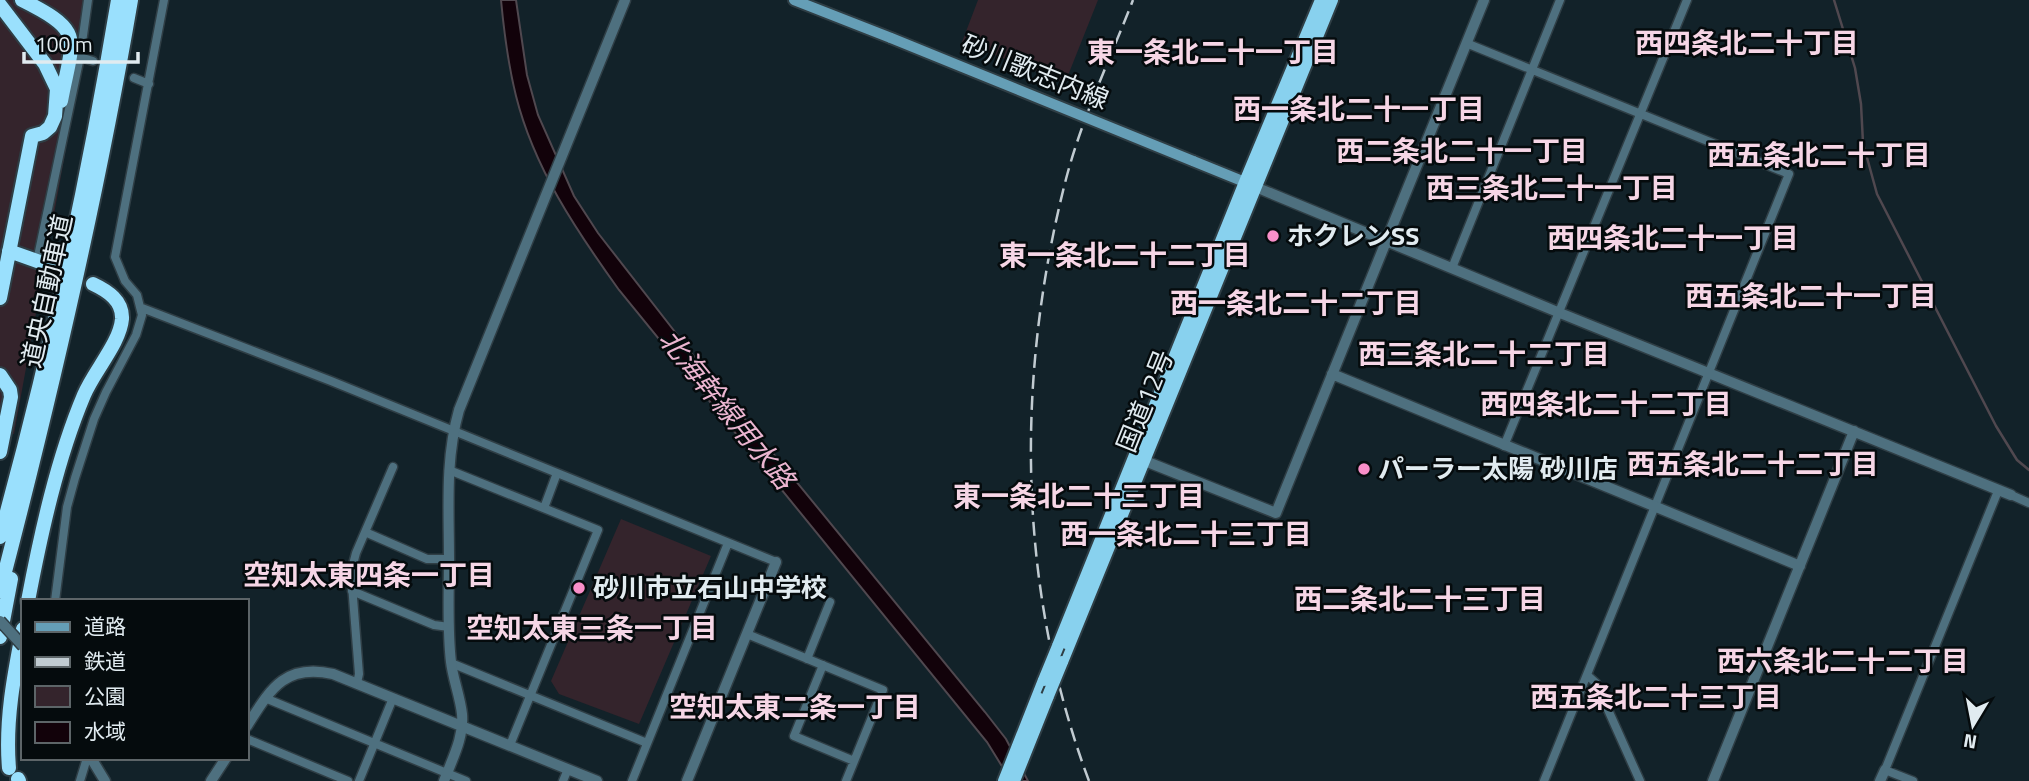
<svg xmlns="http://www.w3.org/2000/svg" width="2029" height="781" font-family="'Titillium Web','Noto Sans JP',sans-serif">
  <rect width="100%" height="100%" fill="#122229"/>
  <path fill="#34242c" d="M 0,0 L 93,0 L 14,434 L 0,430 Z
    M 978,0 L 1098,0 L 1065,83 L 962,42 Z
    M 621,519 L 711,556 L 639,724 L 559,694 L 551,681 Z"/>
  <path fill="#12020a" stroke="#50484f" stroke-width="2" d="M 501,0 L 516,0 L 527,75 L 538,115 L 574,196 L 598,233 L 700,364 L 985,712 L 1006,739 L 1028,781 L 1011,781 L 987,742 L 619,290 C 576,230 534,168 516,96 C 508,64 504,32 501,0 Z"/>
  <g fill="none" stroke-linecap="round" stroke-linejoin="round">
    <path stroke="#50484f" stroke-width="2.5" d="M 1834,0 L 1855,68 L 1861,104 L 1863,143 L 1877,194 L 1996,426 L 2017,460 L 2029,470"/>
    <path stroke="#314047" stroke-width="14" stroke-dasharray="14 7" stroke-linecap="butt" d="M 51,266 L 93,284"/>
    <defs>
      <path id="minor" d="M 1466,43 L 1789,174 L 1544,781
        M 80,57 L 93,61
        M 134,78 L 149,84
        M 37,261 L 80,57 L 88,0
        M 1452,268 L 1560,0
        M 142,308 L 331,381 L 776,562
        M 1504,446 L 1687,0
        M 449,470 L 598,530 L 510,745
        M 2011,495 L 2029,503
        M 544,508 L 557,473
        M 365,532 L 427,559 L 449,559
        M 352,591 L 434,625 L 449,627
        M 55,601 L 67,507 L 75,478 L 94,419 L 106,392 L 136,335 L 142,315 L 137,295 L 125,281 L 115,257 L 164,0
        M 747,634 L 883,690 L 846,781
        M 807,659 L 830,602
        M 451,663 L 647,743
        M 823,665 L 794,736 L 854,761
        M 1587,675 L 1596,683 L 1640,781
        M 357,683 L 359,674 L 351,572 L 356,553 L 393,467
        M 265,698 L 466,781
        M 247,739 L 348,781
        M 80,781 L 87,758
        M 359,781 L 393,698
        M 563,781 L 568,769
        M 632,781 L 728,543
        M 1913,781 L 1885,770 L 1998,491"/>
      <path id="tertiary" d="M 1258,188 L 1560,313 L 2011,495
        M 1332,374 L 1800,566
        M 1145,461 L 1276,513 L 1484,0
        M 247,726 C 270,690 284,663 333,674 L 597,781
        M 91,758 L 105,781
        M 211,781 L 226,758
        M 444,781 C 452,759 464,738 462,714 C 460,696 453,679 451,662 C 447,628 449,593 449,559 C 449,509 445,459 459,410 L 625,0
        M 687,781 L 776,562
        M 1713,781 L 1854,431
        M 1880,781 L 1885,770"/>
      <path id="secondary" d="M 794,0 L 891,38
        M 1193,161 L 1252,185"/>
      <path id="trunk" d="M 1058,646 L 1245,182 L 1321,0
        M 1062,662 L 1332,0
        M 1004,781 L 1044,680
        M 1014,781 L 1048,696"/>
      <path id="motorway" d="M 22,0 C 86,32 73,37 61,101
        M 0,5 L 45,64 L 57,89 L 55,116 L 50,127 L 43,133 L 32,136 L 0,298
        M 9,251 L 51,266
        M 0,375 L 10,390 L 11,397 L 0,452
        M 0,537 C 49,361 88,180 118,0
        M 0,591 C 51,396 97,199 131,0
        M 28,601 C 41,533 57,459 84,395 C 94,371 120,343 122,319 C 123,301 108,291 93,284
        M 0,637 L 11,579
        M 9,768 C 5,721 14,675 23,629
        M 18,779 L 19,781"/>
    </defs>
    <use href="#minor" stroke="#2f3e45" stroke-width="11"/>
    <use href="#tertiary" stroke="#2f3e45" stroke-width="13"/>
    <use href="#secondary" stroke="#2f3e45" stroke-width="14"/>
    <use href="#trunk" stroke="#2f3e45" stroke-width="16"/>
    <use href="#motorway" stroke="#2f3e45" stroke-width="18"/>
    <use href="#minor" stroke="#4e707f" stroke-width="8"/>
    <use href="#tertiary" stroke="#4e707f" stroke-width="10"/>
    <use href="#secondary" stroke="#659eb6" stroke-width="10"/>
    <use href="#trunk" stroke="#88d1ee" stroke-width="12"/>
    <use href="#motorway" stroke="#9ae0fd" stroke-width="14"/>
    <path stroke="#c1cbd1" stroke-width="2.5" stroke-dasharray="14 7" stroke-linecap="butt" d="M 1089,781 C 1017,589 1015,377 1066,179 C 1082,118 1110,59 1133,0"/>
    <defs>
      <path id="tertiary-bridge" d="M 0,621 L 23,646"/>
      <path id="secondary-bridge" d="M 891,38 L 1193,161"/>
      <path id="trunk-bridge" d="M 1044,680 L 1058,646
        M 1048,696 L 1062,662"/>
    </defs>
    <use href="#tertiary-bridge" stroke="#2f3e45" stroke-width="13" stroke-linecap="butt"/>
    <use href="#secondary-bridge" stroke="#2f3e45" stroke-width="14" stroke-linecap="butt"/>
    <use href="#trunk-bridge" stroke="#2f3e45" stroke-width="16" stroke-linecap="butt"/>
    <use href="#tertiary-bridge" stroke="#4e707f" stroke-width="10"/>
    <use href="#secondary-bridge" stroke="#659eb6" stroke-width="10"/>
    <use href="#trunk-bridge" stroke="#88d1ee" stroke-width="12"/>
  </g>
  <g fill="#f98fc9" stroke="#050b0d" stroke-width="2.5">
    <circle cx="1273" cy="236" r="7"/>
    <circle cx="1364" cy="469" r="7"/>
    <circle cx="579" cy="588" r="7"/>
  </g>
  <g text-anchor="middle" stroke-width="5" stroke-linejoin="round" paint-order="stroke">
    <g font-size="26" fill="#e1ebf0" stroke="#050b0d">
      <text transform="translate(1035 72) rotate(22)" y="9">砂川歌志内線</text>
      <text transform="translate(47 291) rotate(-78)" y="9">道央自動車道</text>
      <text transform="translate(1145 401) rotate(-68)" y="9">国道12号</text>
    </g>
    <g font-size="26" font-weight="bold" fill="#e1ebf0" stroke="#050b0d" text-anchor="start">
      <text x="1287" y="245">ホクレンSS</text>
      <text x="1378" y="478">パーラー太陽 砂川店</text>
      <text x="593" y="597">砂川市立石山中学校</text>
    </g>
    <g font-size="28" font-weight="bold" fill="#f6d6e6" stroke="#050b0d">
      <text x="1747" y="53">西四条北二十丁目</text>
      <text x="1213" y="62">東一条北二十一丁目</text>
      <text x="1359" y="119">西一条北二十一丁目</text>
      <text x="1462" y="161">西二条北二十一丁目</text>
      <text x="1819" y="165">西五条北二十丁目</text>
      <text x="1552" y="198">西三条北二十一丁目</text>
      <text x="1673" y="248">西四条北二十一丁目</text>
      <text x="1125" y="265">東一条北二十二丁目</text>
      <text x="1811" y="306">西五条北二十一丁目</text>
      <text x="1296" y="313">西一条北二十二丁目</text>
      <text x="1484" y="364">西三条北二十二丁目</text>
      <text x="1606" y="414">西四条北二十二丁目</text>
      <text x="1753" y="474">西五条北二十二丁目</text>
      <text x="1079" y="506">東一条北二十三丁目</text>
      <text x="1186" y="544">西一条北二十三丁目</text>
      <text x="369" y="585">空知太東四条一丁目</text>
      <text x="1420" y="609">西二条北二十三丁目</text>
      <text x="592" y="638">空知太東三条一丁目</text>
      <text x="1843" y="671">西六条北二十二丁目</text>
      <text x="1656" y="707">西五条北二十三丁目</text>
      <text x="795" y="717">空知太東二条一丁目</text>
    </g>
    <g font-size="28" font-style="italic" fill="#ebb5d0" stroke="#050b0d">
      <text transform="translate(727 409) rotate(51)" y="10">北海幹線用水路</text>
    </g>
  </g>
  <rect x="21" y="599" width="228" height="161" fill="#050b0d" stroke="#5d6568" stroke-width="2"/>
  <rect x="35" y="622" width="35" height="10" fill="#659eb6" stroke="#5d6568" stroke-width="2"/>
  <text x="84" y="634" font-size="21" fill="#e1ebf0">道路</text>
  <rect x="35" y="657" width="35" height="10" fill="#c1cbd1" stroke="#5d6568" stroke-width="2"/>
  <text x="84" y="669" font-size="21" fill="#e1ebf0">鉄道</text>
  <rect x="35" y="686" width="35" height="21" fill="#34242c" stroke="#5d6568" stroke-width="2"/>
  <text x="84" y="704" font-size="21" fill="#e1ebf0">公園</text>
  <rect x="35" y="722" width="35" height="21" fill="#12020a" stroke="#5d6568" stroke-width="2"/>
  <text x="84" y="739" font-size="21" fill="#e1ebf0">水域</text>
  <g transform="translate(1973 725) rotate(190)" stroke="#050b0d" stroke-width="5" paint-order="stroke">
  <path d="M0-5L12 26L0 18L-12 26Z" fill="#e1ebf0"/>
  <text y="-10" font-size="19" font-weight="bold" text-anchor="middle" fill="#e1ebf0">N</text>
  </g>
  <path d="M24 52v10h114v-10" fill="none" stroke="#e1ebf0" stroke-width="3.5"/>
  <text x="35" y="52" font-size="21" fill="#e1ebf0" stroke="#050b0d" stroke-width="5" paint-order="stroke">100 m</text>
</svg>
